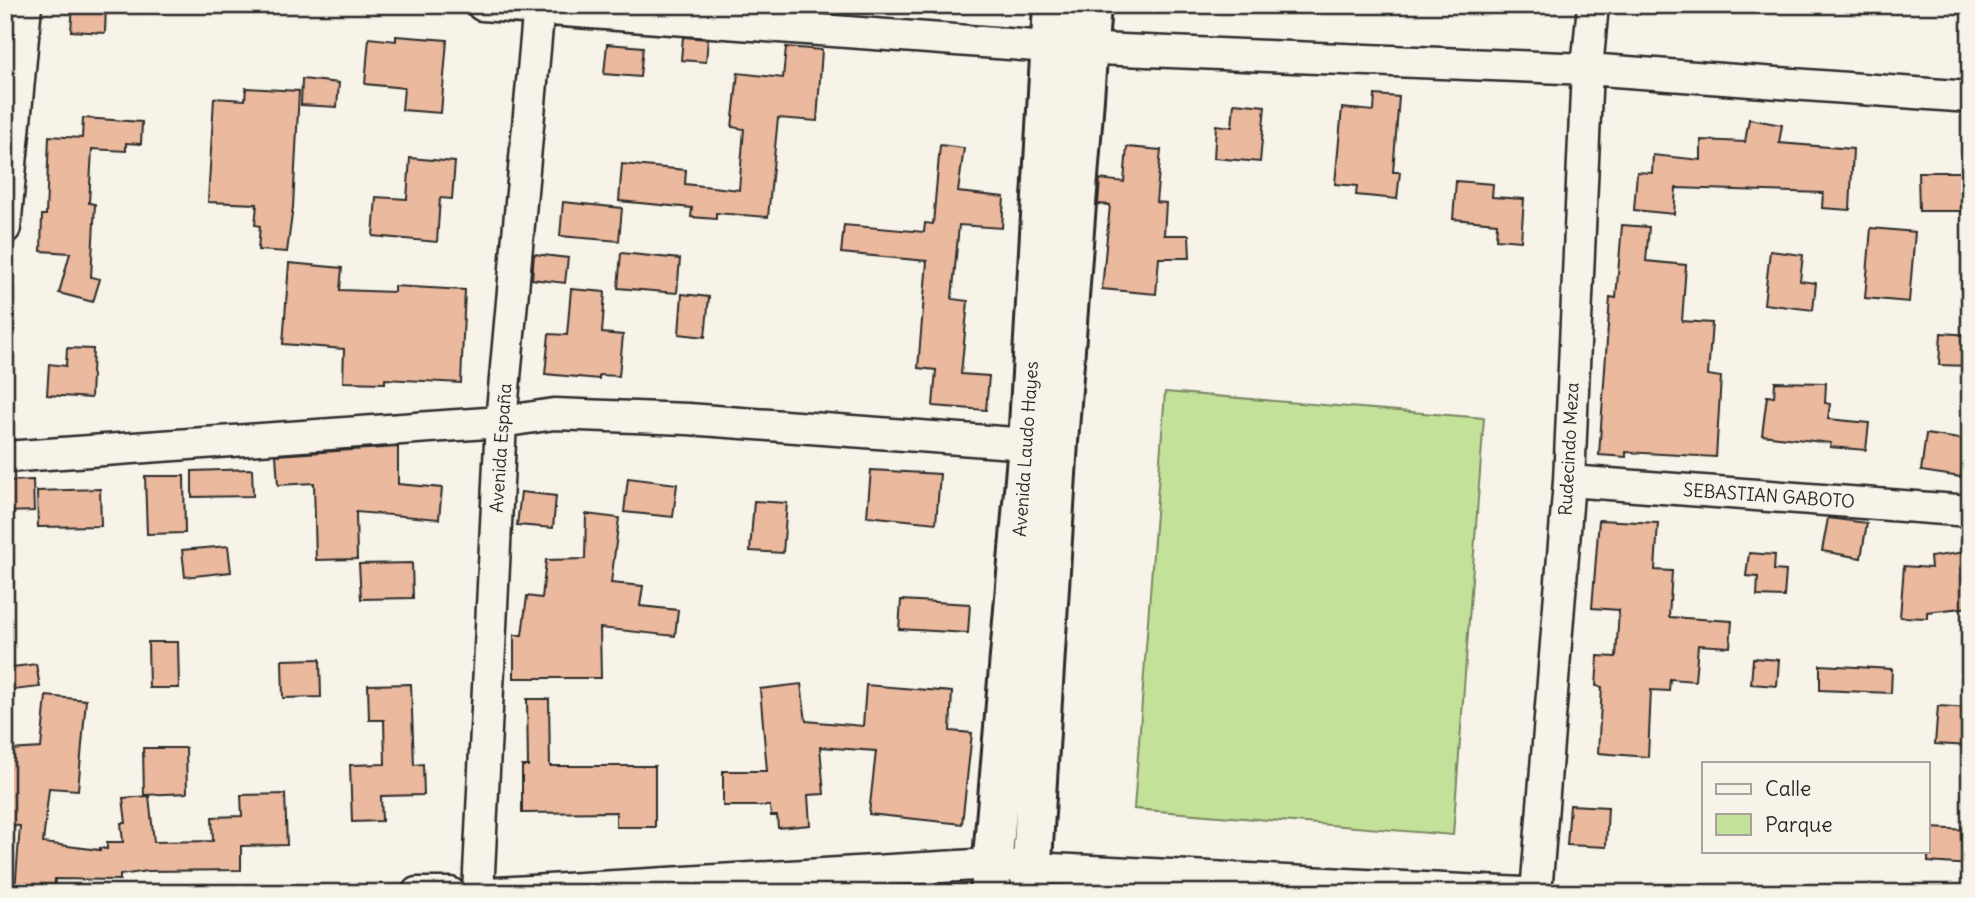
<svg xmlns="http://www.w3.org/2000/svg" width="1975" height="898" font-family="Delius,sans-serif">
  <rect width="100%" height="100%" fill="#f7f3e8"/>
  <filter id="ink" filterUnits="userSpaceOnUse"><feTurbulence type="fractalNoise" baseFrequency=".0143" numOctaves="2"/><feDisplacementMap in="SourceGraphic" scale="14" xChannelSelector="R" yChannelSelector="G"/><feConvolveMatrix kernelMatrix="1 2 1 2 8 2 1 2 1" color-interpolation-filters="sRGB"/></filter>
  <g filter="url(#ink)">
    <path fill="#c4e199" stroke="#788662" stroke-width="2" d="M 1165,392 L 1484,418 L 1453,835 L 1134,809 Z"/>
    <path fill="#ebb99d" stroke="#2b2b2b" stroke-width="2" d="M 73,5 L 106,5 L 105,33 L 71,31 Z
      M 396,36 L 447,40 L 441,113 L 402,110 L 404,88 L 365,84 L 369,38 L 396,41 Z
      M 683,37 L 708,39 L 706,62 L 681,60 Z
      M 607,44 L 643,47 L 640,77 L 604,74 Z
      M 786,47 L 822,50 L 817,121 L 778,118 L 768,217 L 716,213 L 716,219 L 691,217 L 692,208 L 619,201 L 622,164 L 686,170 L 685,184 L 739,190 L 744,129 L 732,127 L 738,73 L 783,78 Z
      M 302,79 L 339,83 L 337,107 L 301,105 Z
      M 246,88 L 299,91 L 293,207 L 287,252 L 258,250 L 260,226 L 255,225 L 257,204 L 208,202 L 214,98 L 245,100 Z
      M 1375,95 L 1399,97 L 1393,172 L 1400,172 L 1397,199 L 1356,195 L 1357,186 L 1335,184 L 1342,108 L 1374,111 Z
      M 1234,103 L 1265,106 L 1260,162 L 1214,158 L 1216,125 L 1232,127 Z
      M 83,118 L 142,122 L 141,144 L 126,143 L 126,151 L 92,149 L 89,203 L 95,204 L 91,277 L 100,279 L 93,302 L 59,293 L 70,253 L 41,251 L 42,215 L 46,215 L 49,136 L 82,138 Z
      M 1749,119 L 1782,125 L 1779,143 L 1853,149 L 1850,210 L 1822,208 L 1823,193 L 1676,188 L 1674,214 L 1634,210 L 1637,172 L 1652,173 L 1653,155 L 1701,160 L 1701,140 L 1745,142 Z
      M 940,145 L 964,148 L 958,192 L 1004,197 L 1002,228 L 959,225 L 952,299 L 968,301 L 961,374 L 989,376 L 986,410 L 933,406 L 936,370 L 918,368 L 927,261 L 841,253 L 844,225 L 924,232 L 925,223 L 933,224 Z
      M 1127,147 L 1161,150 L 1156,202 L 1166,203 L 1164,235 L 1189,235 L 1190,258 L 1159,258 L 1156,294 L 1102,289 L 1110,205 L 1098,204 L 1100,179 L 1124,182 Z
      M 410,158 L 455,162 L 452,199 L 440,198 L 437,242 L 373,236 L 376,197 L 407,199 Z
      M 1918,172 L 1961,172 L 1962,211 L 1919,211 Z
      M 1456,181 L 1493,184 L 1492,197 L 1524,199 L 1521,241 L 1496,239 L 1497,223 L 1453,219 Z
      M 563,202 L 622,208 L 619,241 L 560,236 Z
      M 1622,225 L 1649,227 L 1646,261 L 1686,265 L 1682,321 L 1712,323 L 1708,375 L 1721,377 L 1716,457 L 1626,452 L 1626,457 L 1599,455 L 1610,297 L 1616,298 Z
      M 1871,228 L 1915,232 L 1909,302 L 1865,298 Z
      M 1770,251 L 1803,255 L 1800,281 L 1816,283 L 1813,310 L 1764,304 Z
      M 621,253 L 680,259 L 677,293 L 618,288 Z
      M 534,254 L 568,258 L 565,283 L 532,279 Z
      M 289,263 L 342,268 L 340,290 L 394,292 L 394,286 L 465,290 L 461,383 L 385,379 L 385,383 L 343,382 L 344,349 L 283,344 Z
      M 571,289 L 605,292 L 602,333 L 623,335 L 619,376 L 599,375 L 599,379 L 545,374 L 549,334 L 567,335 Z
      M 682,294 L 709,297 L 705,337 L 679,334 Z
      M 1941,333 L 1970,335 L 1970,366 L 1939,365 Z
      M 67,348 L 93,349 L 91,398 L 47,395 L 49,364 L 66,366 Z
      M 1775,382 L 1826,383 L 1825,403 L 1830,404 L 1828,419 L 1869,423 L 1866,450 L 1830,447 L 1831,443 L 1762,435 L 1767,396 L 1774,397 Z
      M 1926,434 L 1967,440 L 1961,477 L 1921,471 Z
      M 398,447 L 398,484 L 442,488 L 439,519 L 356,512 L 357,559 L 316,560 L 314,483 L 278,485 L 276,455 Z
      M 252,469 L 253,496 L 192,497 L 192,471 Z
      M 871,470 L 940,474 L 936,523 L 867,516 Z
      M 145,476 L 184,476 L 185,533 L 147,534 Z
      M 628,478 L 677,484 L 673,517 L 624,512 Z
      M 33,480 L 34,511 L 7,512 L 6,481 Z
      M 100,489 L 101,526 L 38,527 L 37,491 Z
      M 521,492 L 556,496 L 553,528 L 517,525 Z
      M 754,501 L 787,503 L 783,553 L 750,551 Z
      M 586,514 L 619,518 L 611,583 L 643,586 L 640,606 L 678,610 L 675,636 L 600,628 L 601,678 L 514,678 L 514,635 L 522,635 L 527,596 L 542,598 L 546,560 L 585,559 Z
      M 1828,518 L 1867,523 L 1861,558 L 1822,551 Z
      M 1599,520 L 1658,523 L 1655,570 L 1672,571 L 1669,617 L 1732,621 L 1730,647 L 1698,645 L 1695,681 L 1670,679 L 1669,691 L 1651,690 L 1648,757 L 1598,753 L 1602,687 L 1596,686 L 1598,656 L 1616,657 L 1619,610 L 1592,608 Z
      M 228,546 L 231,572 L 185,577 L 182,550 Z
      M 1966,552 L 1970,607 L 1927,612 L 1927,618 L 1900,617 L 1904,566 L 1931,568 L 1930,557 Z
      M 1749,553 L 1775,555 L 1774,570 L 1786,571 L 1784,597 L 1757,596 L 1758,577 L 1746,576 Z
      M 412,563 L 413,598 L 361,599 L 359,564 Z
      M 901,600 L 970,604 L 968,633 L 899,629 Z
      M 148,642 L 178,642 L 179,688 L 149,688 Z
      M 1753,658 L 1779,660 L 1777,686 L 1751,684 Z
      M 320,659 L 321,697 L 283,698 L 282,660 Z
      M 36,664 L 40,687 L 5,691 L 5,668 Z
      M 1820,665 L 1892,669 L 1891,693 L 1820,690 Z
      M 411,684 L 414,765 L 423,764 L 424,795 L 381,796 L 382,821 L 352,822 L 350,765 L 385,764 L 384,720 L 369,720 L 368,685 Z
      M 801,684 L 806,721 L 863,726 L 866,685 L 952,692 L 950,731 L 972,733 L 962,824 L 869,814 L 876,751 L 820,747 L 824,794 L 808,795 L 810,825 L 778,828 L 777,816 L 771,816 L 770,806 L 723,806 L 723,771 L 767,771 L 760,689 Z
      M 46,696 L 86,700 L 78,790 L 49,788 L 43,843 L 100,850 L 100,848 L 107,849 L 107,842 L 123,842 L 121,823 L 126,823 L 123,798 L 149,796 L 154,842 L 213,841 L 212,817 L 242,816 L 241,795 L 285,794 L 287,845 L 241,846 L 241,870 L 148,871 L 120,875 L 120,880 L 55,879 L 54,893 L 15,891 L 20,826 L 6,825 L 6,776 L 9,750 L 41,748 Z
      M 527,699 L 549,699 L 550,766 L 655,766 L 655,827 L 616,827 L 616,812 L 522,813 L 522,766 L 528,766 Z
      M 1938,706 L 1970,708 L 1970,746 L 1935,744 Z
      M 143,748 L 186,748 L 187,793 L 144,795 Z
      M 1570,805 L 1608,807 L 1606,847 L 1567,845 Z
      M 1930,828 L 1970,830 L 1970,865 L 1928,862 L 1928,829 Z"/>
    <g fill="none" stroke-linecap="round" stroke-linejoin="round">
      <defs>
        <path id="street" d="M 482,5 L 1049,47 L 1587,69 L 1970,97
          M 5,228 L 26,5
          M 5,457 L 501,422 L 554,414 L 688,419 L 1028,444 L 1047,443
          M 1569,481 L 1970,511
          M 417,893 L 450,893
          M 478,893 L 501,422 L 539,5
          M 496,893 L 992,864 L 1032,868 L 1523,893
          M 1536,893 L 1569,481 L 1587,69 L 1593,5"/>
        <path id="secondary" d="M 990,893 L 1028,444 L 1053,5
          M 1030,893 L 1058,442 L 1091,5"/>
      </defs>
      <use href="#street" stroke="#2b2b2b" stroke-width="35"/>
      <use href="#secondary" stroke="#2b2b2b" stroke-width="44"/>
      <use href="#street" stroke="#f7f3e8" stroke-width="30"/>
      <use href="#secondary" stroke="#f7f3e8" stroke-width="38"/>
    </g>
  </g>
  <g text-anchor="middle" stroke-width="6" stroke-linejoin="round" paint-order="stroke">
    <g font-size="18" fill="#2b2b2b" stroke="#f7f3e8">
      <text transform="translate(501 448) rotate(-86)" y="6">Avenida España</text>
      <text transform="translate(1026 449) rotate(-86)" y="6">Avenida Laudo Hayes</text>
      <text transform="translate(1569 449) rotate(-87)" y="6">Rudecindo Meza</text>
      <text transform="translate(1769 496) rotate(4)" y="6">SEBASTIAN GABOTO</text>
    </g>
  </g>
  <rect width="1975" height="898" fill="none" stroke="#f7f3e8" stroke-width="28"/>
  <rect x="14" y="14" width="1947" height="870" fill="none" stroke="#2b2b2b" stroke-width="2.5" filter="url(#ink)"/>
  <rect x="1702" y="762" width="228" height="91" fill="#f7f3e8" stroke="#a5a39c" stroke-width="2"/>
  <rect x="1716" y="784" width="35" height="10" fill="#f7f3e8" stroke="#a5a39c" stroke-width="2"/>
  <text x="1765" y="796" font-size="21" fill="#2b2b2b">Calle</text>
  <rect x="1716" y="814" width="35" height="21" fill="#c4e199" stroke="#a5a39c" stroke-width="2"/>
  <text x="1765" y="832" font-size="21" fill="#2b2b2b">Parque</text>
</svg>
